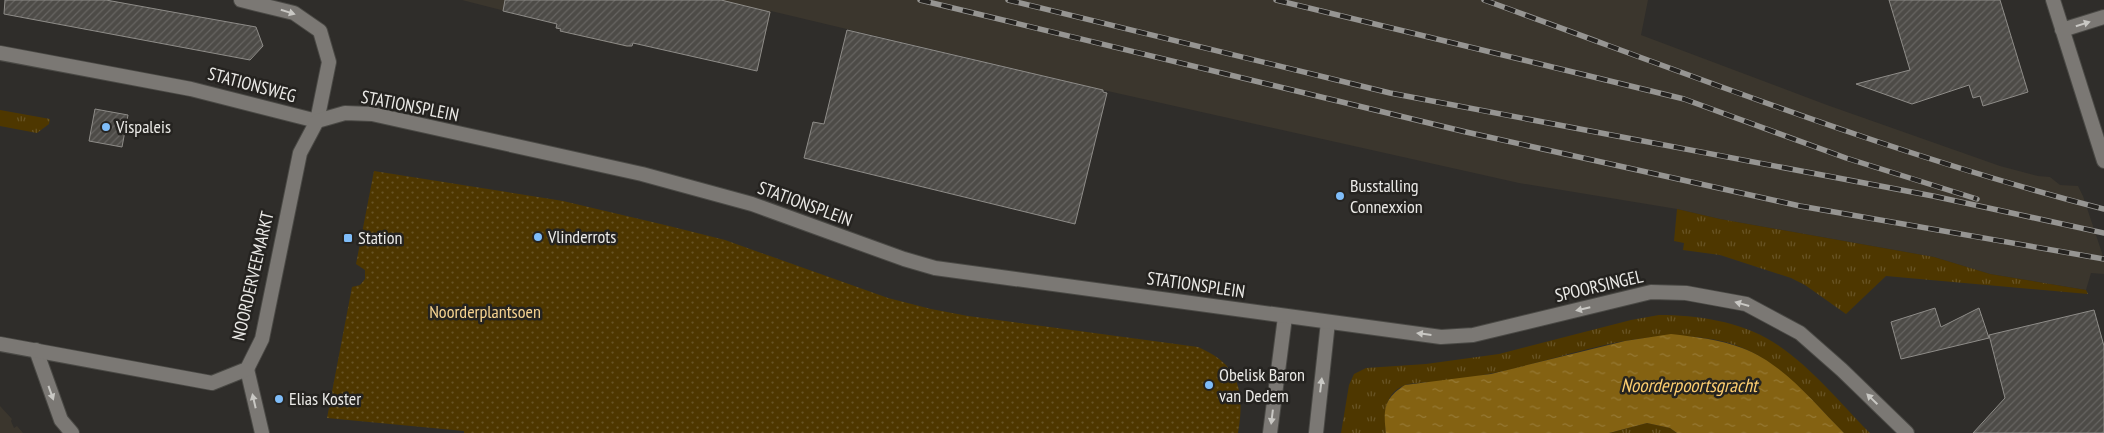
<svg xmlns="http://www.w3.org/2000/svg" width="2104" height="433" font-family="'PT Sans Narrow',sans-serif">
  <defs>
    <pattern id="grass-tufts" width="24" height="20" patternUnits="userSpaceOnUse" patternTransform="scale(1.25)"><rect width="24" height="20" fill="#4e3700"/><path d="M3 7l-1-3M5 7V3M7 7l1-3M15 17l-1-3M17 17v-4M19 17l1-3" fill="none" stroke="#685425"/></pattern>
    <pattern id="park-dots" width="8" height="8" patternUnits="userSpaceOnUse" patternTransform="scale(1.25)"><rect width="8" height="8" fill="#4e3700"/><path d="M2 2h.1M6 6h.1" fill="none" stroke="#685425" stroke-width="1.8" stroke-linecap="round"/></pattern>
    <pattern id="water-ripples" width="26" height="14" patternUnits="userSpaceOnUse" patternTransform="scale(1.25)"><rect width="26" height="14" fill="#846212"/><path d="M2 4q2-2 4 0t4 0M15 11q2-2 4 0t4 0" fill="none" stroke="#967934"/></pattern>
    <pattern id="building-hatch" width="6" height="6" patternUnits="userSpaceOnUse" patternTransform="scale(1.25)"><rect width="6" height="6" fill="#4d4b47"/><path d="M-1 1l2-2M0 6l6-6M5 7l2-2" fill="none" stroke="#676562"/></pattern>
  </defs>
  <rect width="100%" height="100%" fill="#2f2d2a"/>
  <path fill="#3b362d" d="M 462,0 L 1648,0 L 1641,35 L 1827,105 L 2000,166 L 2038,176 L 2050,177 L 2060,185 L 2078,186 L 2083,196 L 2104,259 L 2104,274 L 2091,273 L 2086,290 L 1990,274 L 1934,257 L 1720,219 L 1677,209 L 1519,183 L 1103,90 L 771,11 L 757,71 L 633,41 L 632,46 L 627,47 L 560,31 L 561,29 L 556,28 L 557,24 Z
    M 0,406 L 12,419 L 11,421 L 14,428 L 17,426 L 23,433 L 0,433 Z"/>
  <path fill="url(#grass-tufts)" d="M 0,110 L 50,119 L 49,124 L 37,133 L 0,126 Z
    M 1677,209 L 1720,219 L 1934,257 L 1990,274 L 2086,290 L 2088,294 L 1886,276 L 1846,314 L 1805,285 L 1791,278 L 1720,255 L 1683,250 L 1684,243 L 1674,241 Z
    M 1659,315 C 1696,315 1740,321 1773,342 C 1810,365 1839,402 1870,433 L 1844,433 C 1810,399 1777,357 1729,343 C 1647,320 1568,359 1488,374 C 1471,378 1453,380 1435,382 C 1426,383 1414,382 1405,385 C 1384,393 1384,414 1386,433 L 1341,433 L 1349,385 L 1354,374 L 1366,368 L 1426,364 L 1499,354 L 1631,320 Z
    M 1647,423 L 1670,428 L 1677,433 L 1609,433 Z"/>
  <path fill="url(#park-dots)" d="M 374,171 L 563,201 L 669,226 L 725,240 L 888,298 L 931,309 L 968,316 L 1198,347 C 1240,365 1245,392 1238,433 L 464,433 L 464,431 L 327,418 L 352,287 L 360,285 L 365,279 L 365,270 L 356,264 Z"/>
  <path fill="url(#water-ripples)" d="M 1671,334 C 1695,337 1719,339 1742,348 C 1783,363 1814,403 1844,433 L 1677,433 L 1670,428 L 1647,423 L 1609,433 L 1386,433 C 1383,410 1384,398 1405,385 L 1491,374 L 1625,341 Z"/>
  <path fill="url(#building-hatch)" stroke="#8e8c88" d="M 5,0 L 106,0 L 200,17 L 256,27 L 263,46 L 250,60 L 4,14 Z
    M 505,0 L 721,0 L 770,12 L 757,71 L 633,43 L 632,46 L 627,46 L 560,31 L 561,29 L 556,28 L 557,24 L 503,11 Z
    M 1889,0 L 2000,0 L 2028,92 L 1983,106 L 1980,96 L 1973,98 L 1969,85 L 1912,104 L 1856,84 L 1910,70 Z
    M 847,30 L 1103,90 L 1103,92 L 1107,93 L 1075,224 L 804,158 L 813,122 L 824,124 Z
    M 95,109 L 128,115 L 122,147 L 89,141 Z
    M 1935,308 L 1941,327 L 1979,308 L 1989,338 L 1901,359 L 1891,322 Z
    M 2094,310 L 2104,346 L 2104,433 L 1973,433 L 2005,398 L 1989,335 Z"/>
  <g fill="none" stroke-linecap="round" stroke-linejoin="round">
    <defs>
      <path id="minor" d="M 2053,0 L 2104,161
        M 2062,30 L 2104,17
        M 0,53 L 191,89 L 317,121 L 329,62 L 320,31 L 294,13 L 241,0
        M 36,350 L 61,420 L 72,433
        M 247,369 L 262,433
        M 1270,433 L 1285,317
        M 1316,433 L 1328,322"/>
      <path id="tertiary" d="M 0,344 L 212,383 L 247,369 L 262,339 L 300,153 L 317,121 L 345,113 L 372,114 L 642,174 L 752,204 L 904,259 L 935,268 L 1441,337 L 1473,335 L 1651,292 L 1686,293 L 1746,304 L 1800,333 L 1842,370 L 1907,433"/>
    </defs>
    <use href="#minor" stroke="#4a4945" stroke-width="16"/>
    <use href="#tertiary" stroke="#4a4945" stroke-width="16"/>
    <use href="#minor" stroke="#7b7874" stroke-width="14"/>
    <use href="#tertiary" stroke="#7b7874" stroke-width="14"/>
    <defs>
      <path id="rail" d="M 920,0 L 1466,132 L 1800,206 L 2104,259
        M 1008,0 L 1390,93 L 1933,196 L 2104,233
        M 1276,0 L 1684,99 L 1846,158 L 1977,199
        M 1484,0 C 1689,74 1892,155 2104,209"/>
    </defs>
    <use href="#rail" stroke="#969592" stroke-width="5.5"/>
    <use href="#rail" stroke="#252320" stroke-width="4" stroke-dasharray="11" stroke-linecap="butt"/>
  </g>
  <defs><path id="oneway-solid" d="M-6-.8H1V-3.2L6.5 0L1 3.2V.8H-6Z" transform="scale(1.25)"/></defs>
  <g fill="#c9c8c4">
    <use href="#oneway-solid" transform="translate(288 12) rotate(17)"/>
    <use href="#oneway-solid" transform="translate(2083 24) rotate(-17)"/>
    <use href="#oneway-solid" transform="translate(1742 304) rotate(-164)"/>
    <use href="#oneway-solid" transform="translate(1583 309) rotate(167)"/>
    <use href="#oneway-solid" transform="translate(1424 334) rotate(-173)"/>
    <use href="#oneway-solid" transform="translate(1321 385) rotate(-83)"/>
    <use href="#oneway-solid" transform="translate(51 393) rotate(70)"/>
    <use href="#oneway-solid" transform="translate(1872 399) rotate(-136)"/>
    <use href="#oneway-solid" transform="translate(254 401) rotate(-103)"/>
    <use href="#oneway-solid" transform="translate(1272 417) rotate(97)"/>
  </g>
  <g fill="#7fbdf9" stroke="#252320" stroke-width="2">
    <circle cx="106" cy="127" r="5"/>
    <circle cx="1340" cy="196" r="5"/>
    <circle cx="538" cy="237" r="5"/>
    <rect x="343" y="233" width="10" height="10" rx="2.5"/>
    <circle cx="1209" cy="385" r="5"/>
    <circle cx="279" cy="399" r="5"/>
  </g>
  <g text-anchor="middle" stroke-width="5" stroke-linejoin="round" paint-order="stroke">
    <g font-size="18" fill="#ebeae7" stroke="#252320">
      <text transform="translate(252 85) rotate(15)" y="6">STATIONSWEG</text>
      <text transform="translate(410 106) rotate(11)" y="6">STATIONSPLEIN</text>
      <text transform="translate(805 204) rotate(20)" y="6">STATIONSPLEIN</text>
      <text transform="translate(253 276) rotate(-77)" y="6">NOORDERVEEMARKT</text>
      <text transform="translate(1196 285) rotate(8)" y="6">STATIONSPLEIN</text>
      <text transform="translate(1599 286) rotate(-13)" y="6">SPOORSINGEL</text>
    </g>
    <g font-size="18" fill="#ebeae7" stroke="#252320" text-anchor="start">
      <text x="116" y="133">Vispaleis</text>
      <text x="1350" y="192">Busstalling<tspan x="1350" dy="21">Connexxion</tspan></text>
      <text x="548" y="243">Vlinderrots</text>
      <text x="358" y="244">Station</text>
      <text x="1219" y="381">Obelisk Baron<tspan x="1219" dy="21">van Dedem</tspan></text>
      <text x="289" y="405">Elias Koster</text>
    </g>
    <g font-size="18" fill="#f7d491" stroke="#252320">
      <text x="485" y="318">Noorderplantsoen</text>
    </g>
    <g font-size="19" font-style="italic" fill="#fdce70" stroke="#252320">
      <text x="1689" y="392">Noorderpoortsgracht</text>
    </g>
  </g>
</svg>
